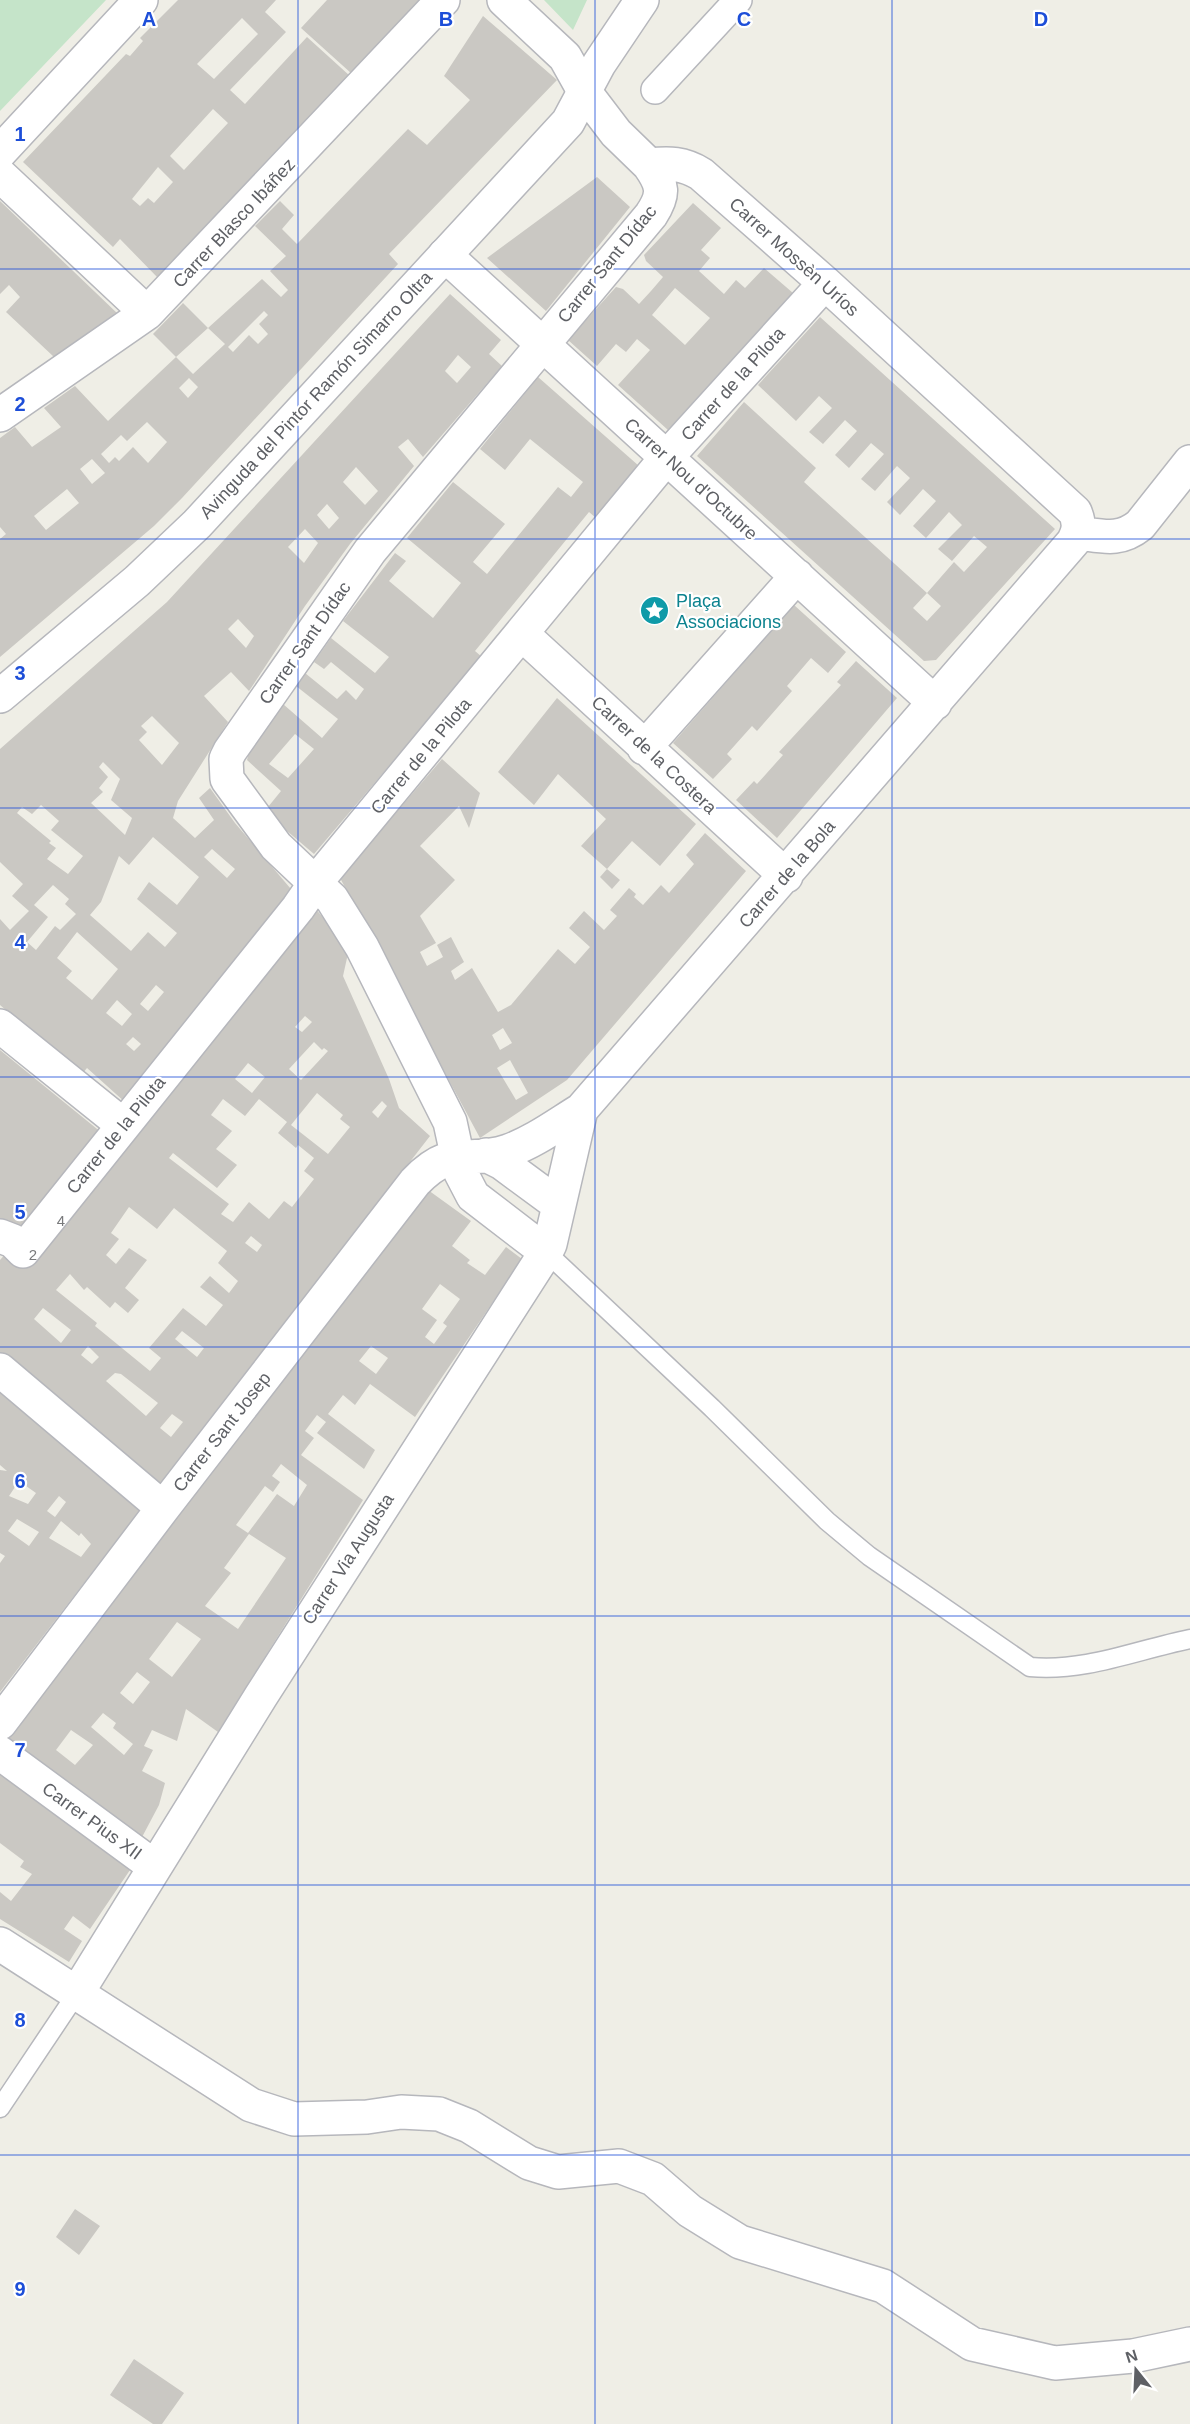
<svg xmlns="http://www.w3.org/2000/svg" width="1190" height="2424" font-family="Helvetica,sans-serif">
  <rect width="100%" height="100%" fill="#efeee6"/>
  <path fill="#c5e4c9" d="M 0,0 L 106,0 L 0,111 Z
    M 544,0 L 587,0 L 573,30 Z"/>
  <path fill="#cac8c3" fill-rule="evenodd" d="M 178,0 L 276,0 L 265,12 L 286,32 L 230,90 L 245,104 L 307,37 L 350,76 L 158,278 L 120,239 L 113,247 L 23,162 L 126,54 L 130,56 L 143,41 L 140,38 ZM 242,18 L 258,34 L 214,79 L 197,64 ZM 213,109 L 228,123 L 184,170 L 170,156 ZM 158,167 L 173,182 L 154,203 L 148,198 L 140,206 L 132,199 Z
    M 327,0 L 421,0 L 352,74 L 301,28 Z
    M 483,16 L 557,80 L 389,254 L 398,264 L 182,498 L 154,526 L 0,657 L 0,539 L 6,534 L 0,527 L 0,438 L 15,427 L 32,447 L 61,427 L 44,408 L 75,386 L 108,421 L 176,357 L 153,334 L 183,303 L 208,328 L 176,357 L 193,374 L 225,344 L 208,328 L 262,279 L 281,297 L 288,290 L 270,271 L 286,256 L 255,226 L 280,201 L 294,215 L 282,229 L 297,244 L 408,129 L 427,145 L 470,100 L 444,76 ZM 264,311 L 268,315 L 259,324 L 268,334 L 258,344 L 249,335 L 233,352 L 228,347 ZM 189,378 L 198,387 L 188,398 L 179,388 ZM 147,422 L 167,442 L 148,463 L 133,447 L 119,461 L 115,457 L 109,463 L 101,454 L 121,435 L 127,441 ZM 92,459 L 105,473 L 92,484 L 80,469 ZM 67,489 L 79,503 L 46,530 L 34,516 Z
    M 597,177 L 630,207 L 546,311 L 487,258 Z
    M 0,201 L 118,314 L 54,357 L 6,312 L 20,297 L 9,285 L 0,294 Z
    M 693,203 L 721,228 L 701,250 L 710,258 L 699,271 L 724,294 L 736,280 L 745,288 L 764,268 L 793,293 L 668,430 L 618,385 L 650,350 L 637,339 L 626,352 L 616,344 L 597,366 L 568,340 L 616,287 L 623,289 L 639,304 L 651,291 L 663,277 L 646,261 L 644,255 ZM 675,288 L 710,318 L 685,345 L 652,315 Z
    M 450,294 L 501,340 L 489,354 L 502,366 L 423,457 L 408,439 L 398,447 L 414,466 L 350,544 L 305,606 L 249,691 L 231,672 L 204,696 L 228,722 L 178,801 L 173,818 L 195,838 L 214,820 L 199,798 L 210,788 L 235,823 L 296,895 L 126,1103 L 87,1068 L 82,1074 L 0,1005 L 0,919 L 10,930 L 29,911 L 12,896 L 23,884 L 0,862 L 0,749 L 167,602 ZM 458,355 L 471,367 L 457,383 L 445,371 ZM 356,467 L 378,491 L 365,505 L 343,482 ZM 327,504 L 339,518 L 329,529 L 317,515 ZM 305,529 L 318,543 L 304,563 L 288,547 ZM 238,619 L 254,636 L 246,648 L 228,629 ZM 152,716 L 179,743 L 162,765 L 139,740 L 147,732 L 141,726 ZM 103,762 L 120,779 L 111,800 L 132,818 L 125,835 L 91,803 L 103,792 L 99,788 L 108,777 L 99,767 ZM 41,805 L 59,821 L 51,830 L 83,856 L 68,874 L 47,859 L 56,848 L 49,843 L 51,841 L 17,813 L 22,807 L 32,814 ZM 153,837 L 199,877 L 177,905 L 149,882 L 137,899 L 177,933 L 165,947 L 148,932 L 131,951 L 90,915 L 101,902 L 119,856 L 129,865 ZM 212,849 L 235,869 L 227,878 L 204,857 ZM 53,885 L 69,899 L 65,904 L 76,914 L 60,930 L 55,926 L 36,950 L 27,942 L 48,917 L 34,905 ZM 77,932 L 118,969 L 92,1000 L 66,978 L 72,971 L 57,958 ZM 156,985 L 164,992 L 148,1011 L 140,1004 ZM 117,1000 L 132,1014 L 122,1026 L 106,1013 ZM 133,1037 L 141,1044 L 134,1051 L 126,1044 Z
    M 820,317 L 1055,529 L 936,660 L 924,661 L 697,456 L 744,402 L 816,468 L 804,482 L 927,593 L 954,562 L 964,572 L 987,547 L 974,536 L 952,561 L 938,549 L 962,525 L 949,512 L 926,538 L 913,526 L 936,501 L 923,489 L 900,515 L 887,502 L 910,478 L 897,466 L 875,491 L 861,479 L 884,454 L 871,443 L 849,468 L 835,455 L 857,431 L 845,420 L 823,444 L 809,432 L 832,408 L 819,396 L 796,421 L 758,385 ZM 927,593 L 941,606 L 927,621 L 913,608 Z
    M 538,377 L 639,466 L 596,518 L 589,512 L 475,651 L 482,657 L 314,854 L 280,825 L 268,807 L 281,791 L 247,760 L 250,748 L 283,704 L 322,738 L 338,719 L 296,686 L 305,673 L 337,699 L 346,690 L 356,700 L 364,689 L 331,662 L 324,669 L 314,662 L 331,638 L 375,673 L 389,657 L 343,621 L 395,553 L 406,561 L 389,581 L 433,618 L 461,583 L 407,538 L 453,482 L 505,524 L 473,562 L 487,574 L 558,487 L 571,497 L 583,482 L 530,439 L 505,470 L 480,449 ZM 295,734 L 314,749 L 288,778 L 269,764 Z
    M 794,605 L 846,652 L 828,673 L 811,658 L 787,686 L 792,691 L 757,731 L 752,726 L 727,754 L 732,759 L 713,779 L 673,743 Z
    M 856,661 L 897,698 L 777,838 L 736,800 L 754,781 L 757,784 L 783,755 L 779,752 L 841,685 L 837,682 Z
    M 557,698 L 696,824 L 660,866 L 632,841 L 607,869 L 581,846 L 606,819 L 558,774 L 534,805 L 498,772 Z
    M 442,759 L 480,793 L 469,828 L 459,806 L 420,846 L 455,880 L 420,916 L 436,943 L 420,952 L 427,966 L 443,957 L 437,945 L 451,937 L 464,962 L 451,971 L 455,980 L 472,968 L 498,1012 L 511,1005 L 558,949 L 575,964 L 590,947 L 569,928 L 584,911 L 604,930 L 617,916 L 610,910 L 629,888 L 636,894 L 634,897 L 643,905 L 661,885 L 669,893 L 694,864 L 686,855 L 705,833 L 746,871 L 567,1080 L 480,1138 L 340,878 ZM 503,1028 L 512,1043 L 500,1050 L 492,1035 ZM 510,1060 L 528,1093 L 516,1100 L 497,1068 Z
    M 607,869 L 620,880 L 612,889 L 600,877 Z
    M 315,908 L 349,949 L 343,976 L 389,1079 L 399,1108 L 430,1136 L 157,1488 L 0,1353 L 0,1260 ZM 305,1016 L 312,1022 L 302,1032 L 295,1027 ZM 314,1042 L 322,1050 L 324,1048 L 328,1051 L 301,1080 L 289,1069 ZM 248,1063 L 265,1077 L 252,1093 L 235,1079 ZM 317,1093 L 343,1115 L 340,1119 L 350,1127 L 328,1154 L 291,1125 ZM 223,1099 L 245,1116 L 259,1099 L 287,1122 L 278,1133 L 296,1148 L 298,1145 L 314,1158 L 304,1171 L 314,1179 L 292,1207 L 284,1201 L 269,1219 L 249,1202 L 233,1222 L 221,1214 L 229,1204 L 169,1158 L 173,1153 L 217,1188 L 237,1165 L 216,1149 L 232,1131 L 211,1115 ZM 382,1101 L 387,1106 L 378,1118 L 372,1112 ZM 129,1207 L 157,1229 L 174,1208 L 227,1251 L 218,1263 L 238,1281 L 229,1293 L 210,1276 L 200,1287 L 223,1305 L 206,1326 L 183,1308 L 149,1348 L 161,1358 L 150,1371 L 95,1326 L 97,1323 L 56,1290 L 70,1274 L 84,1290 L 87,1287 L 110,1308 L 115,1302 L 128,1313 L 139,1300 L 125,1288 L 147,1260 L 129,1248 L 116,1264 L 106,1255 L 119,1239 L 111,1233 ZM 251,1236 L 262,1245 L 257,1252 L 245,1243 ZM 43,1308 L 71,1330 L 61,1343 L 34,1319 ZM 182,1331 L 204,1348 L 197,1357 L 175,1339 ZM 88,1346 L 99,1357 L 92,1364 L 81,1355 ZM 115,1373 L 121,1374 L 158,1403 L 146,1416 L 106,1381 ZM 172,1414 L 183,1422 L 171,1437 L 160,1428 Z
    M 0,1050 L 102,1133 L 23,1236 L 0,1218 Z
    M 428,1190 L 471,1221 L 452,1246 L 470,1260 L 467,1263 L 485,1275 L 506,1247 L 522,1259 L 415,1417 L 370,1384 L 355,1405 L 343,1395 L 328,1414 L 375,1450 L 364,1469 L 317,1433 L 326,1422 L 317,1415 L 305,1431 L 314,1438 L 301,1455 L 363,1500 L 218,1732 L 186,1709 L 177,1741 L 152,1730 L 144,1746 L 153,1750 L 142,1771 L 165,1783 L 159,1805 L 141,1839 L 8,1739 ZM 440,1284 L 460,1299 L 443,1323 L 447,1326 L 434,1344 L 425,1337 L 437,1320 L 422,1309 ZM 371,1346 L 388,1358 L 376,1374 L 359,1361 ZM 281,1464 L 307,1485 L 294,1506 L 277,1494 L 248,1533 L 236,1525 L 265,1486 L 273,1492 L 280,1482 L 272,1476 ZM 249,1534 L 286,1558 L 238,1629 L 205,1606 L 231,1573 L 224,1568 ZM 177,1622 L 201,1639 L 172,1677 L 149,1659 ZM 137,1672 L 150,1682 L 133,1704 L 120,1693 ZM 103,1713 L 116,1723 L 113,1728 L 133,1744 L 124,1755 L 91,1727 ZM 71,1730 L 93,1745 L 75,1765 L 56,1750 Z
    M 0,1386 L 144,1505 L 0,1692 L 0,1563 L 5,1556 L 0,1553 L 0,1470 L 7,1471 L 0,1465 ZM 19,1481 L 36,1493 L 28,1504 L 9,1496 ZM 59,1496 L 66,1502 L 55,1517 L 47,1511 ZM 17,1519 L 39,1532 L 29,1546 L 8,1531 ZM 61,1521 L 79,1536 L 81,1533 L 91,1544 L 81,1557 L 49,1538 Z
    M 0,1773 L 130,1870 L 90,1929 L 73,1916 L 64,1929 L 82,1941 L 69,1962 L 0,1919 L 0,1892 L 11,1901 L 32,1874 L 20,1867 L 24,1861 L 0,1843 Z
    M 75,2209 L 100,2226 L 79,2255 L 56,2237 Z
    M 134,2359 L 184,2393 L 162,2424 L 153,2424 L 110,2395 Z"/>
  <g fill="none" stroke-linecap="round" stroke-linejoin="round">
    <defs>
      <path id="service" d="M 546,1252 L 712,1408 L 827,1521 L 869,1556 L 1030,1667 C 1086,1672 1136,1650 1190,1639
        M 0,2108 L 77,1993"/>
      <path id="pedestrian" d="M 655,90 L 738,0"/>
      <path id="minor" d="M 0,152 L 141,0
        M 0,175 L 147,313
        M 445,255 L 935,703
        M 0,415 L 147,313 L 443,0
        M 1078,533 C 1103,536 1119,542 1140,525 L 1190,462
        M 522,634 L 786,876
        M 644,748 L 797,576
        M 0,1026 L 123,1125
        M 486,1155 L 502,1163 L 559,1205
        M 0,1236 L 13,1241 L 23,1251 L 298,908 L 316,882 L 667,457 L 825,283
        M 546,1252 L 473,1196 L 461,1173 L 450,1122 L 362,947 L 332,899 L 276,846 L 227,779 L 226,759 L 230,751 L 370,551 L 651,215 C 665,194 663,185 649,165
        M 0,1370 L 163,1508
        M 0,1723 L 163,1508 L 415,1182 C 452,1143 467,1165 508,1151 C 534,1142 558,1124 581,1110 L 1073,542 C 1079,531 1080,524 1075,512 L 825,283 L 701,174 C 683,163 670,163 649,165 L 616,133 L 584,91 L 565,57 L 504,0
        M 0,1753 L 155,1867
        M 0,1944 L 251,2105 L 294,2119 L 367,2117 L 401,2112 L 439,2114 L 469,2126 L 529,2163 L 558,2172 L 619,2166 L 653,2179 L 690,2211 L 740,2242 L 883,2286 L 972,2344 L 1055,2363 L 1133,2356 L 1190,2344
        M 77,1993 L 261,1696 L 546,1252 L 550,1244 L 581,1110"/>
      <path id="tertiary" d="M 0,696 L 137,581 L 197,524 L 568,122 L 599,64 L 642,0"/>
    </defs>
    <use href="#service" stroke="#b6b7bc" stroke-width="21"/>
    <use href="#pedestrian" stroke="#b6b7bc" stroke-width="30"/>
    <use href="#minor" stroke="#b6b7bc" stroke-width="36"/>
    <use href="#tertiary" stroke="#b6b7bc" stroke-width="36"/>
    <use href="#service" stroke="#fff" stroke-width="18"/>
    <use href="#pedestrian" stroke="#fff" stroke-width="27"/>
    <use href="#minor" stroke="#fff" stroke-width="33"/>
    <use href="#tertiary" stroke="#fff" stroke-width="33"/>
  </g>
  <path fill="none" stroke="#1d4ed8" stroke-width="1.5" stroke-opacity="0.55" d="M 298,0 L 298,2424M 595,0 L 595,2424M 892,0 L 892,2424M 0,269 L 1190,269M 0,539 L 1190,539M 0,808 L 1190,808M 0,1077 L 1190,1077M 0,1347 L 1190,1347M 0,1616 L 1190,1616M 0,1885 L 1190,1885M 0,2155 L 1190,2155"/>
  <defs>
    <symbol id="sight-disc" viewBox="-11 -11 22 22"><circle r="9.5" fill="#0f9aa8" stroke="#fff"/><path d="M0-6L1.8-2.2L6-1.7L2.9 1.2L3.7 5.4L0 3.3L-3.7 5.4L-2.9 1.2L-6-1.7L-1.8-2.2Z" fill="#fff"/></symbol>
  </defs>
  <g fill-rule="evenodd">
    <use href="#sight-disc" x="638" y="594" width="33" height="33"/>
  </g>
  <g text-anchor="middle" stroke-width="4.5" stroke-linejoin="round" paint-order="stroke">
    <g font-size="15" fill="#797a7c">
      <text x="61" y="1226">4</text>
      <text x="33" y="1260">2</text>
    </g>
    <g font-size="18" fill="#5e6065" stroke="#fff">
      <text transform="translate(234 223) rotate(-47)" y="6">Carrer Blasco Ibáñez</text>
      <text transform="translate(794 257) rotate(42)" y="6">Carrer Mossèn Uríos</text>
      <text transform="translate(607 264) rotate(-51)" y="6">Carrer Sant Dídac</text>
      <text transform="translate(733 384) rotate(-48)" y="6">Carrer de la Pilota</text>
      <text transform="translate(316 395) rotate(-47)" y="6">Avinguda del Pintor Ramón Simarro Oltra</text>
      <text transform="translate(691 479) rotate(42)" y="6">Carrer Nou d'Octubre</text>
      <text transform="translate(305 643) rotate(-55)" y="6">Carrer Sant Dídac</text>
      <text transform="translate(654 755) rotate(43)" y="6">Carrer de la Costera</text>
      <text transform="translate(421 756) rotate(-50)" y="6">Carrer de la Pilota</text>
      <text transform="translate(787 874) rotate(-49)" y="6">Carrer de la Bola</text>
      <text transform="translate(116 1135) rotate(-51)" y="6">Carrer de la Pilota</text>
      <text transform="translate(222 1432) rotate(-52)" y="6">Carrer Sant Josep</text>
      <text transform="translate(348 1559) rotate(-57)" y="6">Carrer Via Augusta</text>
      <text transform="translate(92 1821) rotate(36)" y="6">Carrer Pius XII</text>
    </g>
    <g font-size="18" fill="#0d838f" stroke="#fff" text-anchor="start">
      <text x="676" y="607">Plaça<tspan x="676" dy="21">Associacions</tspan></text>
    </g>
  </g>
  <g font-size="20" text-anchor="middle" font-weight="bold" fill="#1d4ed8" stroke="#fff" stroke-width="4.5" stroke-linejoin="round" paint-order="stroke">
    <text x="149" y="26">A</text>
    <text x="446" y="26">B</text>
    <text x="744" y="26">C</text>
    <text x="1041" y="26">D</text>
    <text x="20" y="141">1</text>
    <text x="20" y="411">2</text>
    <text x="20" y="680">3</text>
    <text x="20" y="949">4</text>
    <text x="20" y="1219">5</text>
    <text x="20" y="1488">6</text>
    <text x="20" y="1757">7</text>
    <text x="20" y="2027">8</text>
    <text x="20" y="2296">9</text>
  </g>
  <g transform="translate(1136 2370) rotate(342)" stroke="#ffffff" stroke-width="4.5" paint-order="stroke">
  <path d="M0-4.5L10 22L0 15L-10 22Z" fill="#5e6065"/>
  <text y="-9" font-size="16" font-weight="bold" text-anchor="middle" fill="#5e6065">N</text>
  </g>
</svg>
